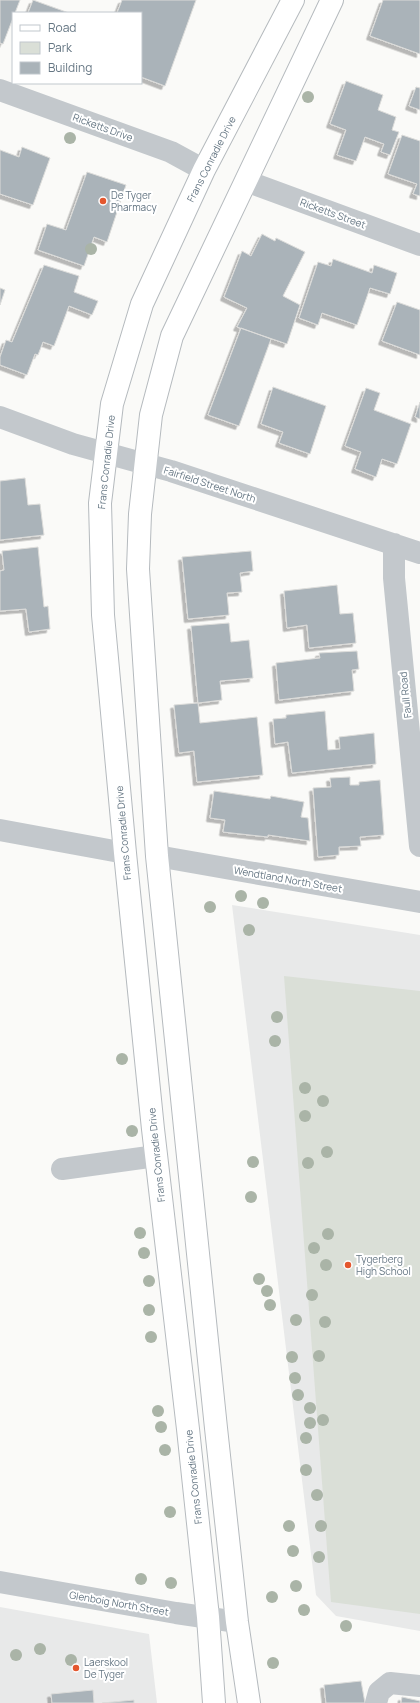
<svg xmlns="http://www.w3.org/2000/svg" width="420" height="1703" font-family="Manrope,sans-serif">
  <defs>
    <filter id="shadow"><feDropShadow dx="-3.5" dy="3.5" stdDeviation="0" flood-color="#0004"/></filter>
  </defs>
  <rect width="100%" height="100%" fill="#fafaf8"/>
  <path fill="#e8e9e9" d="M 232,905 L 420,935 L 420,1631 L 336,1616 L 316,1595 Z
    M 0,1607 L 149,1634 L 157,1703 L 0,1703 Z"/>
  <path fill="#dadfd7" d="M 284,976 L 420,991 L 420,1614 L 331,1602 Z"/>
  <path fill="#aab3b9" stroke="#dcdcda" filter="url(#shadow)" d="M 0,0 L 20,0 L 15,13 L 13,13 L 13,18 L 3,44 L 0,43 Z
    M 33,0 L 69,13 L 28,13 Z
    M 122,0 L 196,0 L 165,86 L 141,77 L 141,13 L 117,13 Z
    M 383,0 L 420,0 L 420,54 L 370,36 Z
    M 346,81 L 383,95 L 378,110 L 396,117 L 392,130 L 399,132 L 390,155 L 381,152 L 384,144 L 365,137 L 356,161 L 337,155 L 346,130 L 330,124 Z
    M 416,87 L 420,88 L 420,110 L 409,106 Z
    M 402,135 L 420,141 L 420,196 L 413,194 L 417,184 L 388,174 Z
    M 22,147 L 50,158 L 33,205 L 0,194 L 0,150 L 19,157 Z
    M 87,172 L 126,185 L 107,242 L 94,237 L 84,266 L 38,250 L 47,224 L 66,230 Z
    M 262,234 L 275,241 L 276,238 L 305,252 L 283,296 L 300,305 L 287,344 L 237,327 L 247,308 L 224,297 L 242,251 L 251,256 Z
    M 333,259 L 372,273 L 374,265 L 397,273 L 390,294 L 370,288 L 357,325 L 322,313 L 318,325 L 299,318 L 318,262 L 331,266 Z
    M 44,265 L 79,276 L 74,292 L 98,301 L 92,315 L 69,306 L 54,346 L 43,342 L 38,355 L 35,354 L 27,375 L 0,365 L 0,357 L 6,340 L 12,342 Z
    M 0,288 L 5,290 L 0,305 Z
    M 397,302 L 420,310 L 420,355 L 382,341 Z
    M 241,328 L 271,339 L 239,426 L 208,415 Z
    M 273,387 L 326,406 L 310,454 L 279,443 L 283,432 L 261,424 Z
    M 366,388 L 380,393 L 374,410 L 411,424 L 397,464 L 382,459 L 376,477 L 355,469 L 361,452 L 345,446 Z
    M 420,402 L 420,419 L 415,417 Z
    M 25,478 L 28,505 L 40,504 L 44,535 L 0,540 L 0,481 Z
    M 38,547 L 44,607 L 48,606 L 50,629 L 29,632 L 26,609 L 0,611 L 0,571 L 4,570 L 2,551 Z
    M 251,551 L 253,571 L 240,573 L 242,592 L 227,593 L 229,615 L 188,619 L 182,557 Z
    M 337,585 L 340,614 L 353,613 L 356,643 L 309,648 L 307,625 L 287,628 L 284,591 Z
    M 229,623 L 231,642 L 249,640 L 253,678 L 220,681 L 222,700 L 198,703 L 191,626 Z
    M 357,651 L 359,669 L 352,670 L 354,691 L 279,700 L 276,663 L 320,658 L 319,653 Z
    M 198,703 L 200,723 L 257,717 L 263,775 L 197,782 L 194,751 L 179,753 L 174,705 Z
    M 325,711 L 328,750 L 340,749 L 339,737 L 374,733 L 376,764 L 292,773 L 288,742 L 275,744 L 273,719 L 286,718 L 286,715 Z
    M 350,777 L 350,785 L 359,785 L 359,782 L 380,780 L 384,835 L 360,837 L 361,846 L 339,847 L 339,855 L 318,857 L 313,788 L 331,787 L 330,778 Z
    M 214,791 L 270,799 L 271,796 L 304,802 L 301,817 L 308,818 L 310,841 L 268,835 L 268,837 L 223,832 L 225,820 L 210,818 Z
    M 361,1681 L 365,1703 L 326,1703 L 324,1685 Z
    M 93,1690 L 94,1703 L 52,1703 L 51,1694 Z
    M 402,1697 L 420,1701 L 420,1703 L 401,1703 Z
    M 134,1700 L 134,1703 L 102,1703 Z"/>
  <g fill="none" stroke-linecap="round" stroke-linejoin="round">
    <defs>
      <path id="major" d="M 214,1703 L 208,1617 L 188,1429 L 153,1129 L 125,853 L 103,615 L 100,503 L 112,404 L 142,304 L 204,170 L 293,0
        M 249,1703 L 237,1622 L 216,1428 L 157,856 L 138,569 L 140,514 L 151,415 L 172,336 L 332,0"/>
    </defs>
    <use href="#major" stroke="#b5babe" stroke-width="24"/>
    <path stroke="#c3c8cc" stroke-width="22" d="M 0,90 L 171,152 L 204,170
      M 246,181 L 420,245
      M 0,417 L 73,444 L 171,471 L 420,553
      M 394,544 L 394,578 L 420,846
      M 0,830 L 125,853
      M 157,856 L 420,902
      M 62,1169 L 156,1156
      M 0,1582 L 176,1613 L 237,1622
      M 376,1703 L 379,1692 L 390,1683 L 420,1686"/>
    <use href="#major" stroke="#fff" stroke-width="22"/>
  </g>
  <g fill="#aab4a7">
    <circle cx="308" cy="97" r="6"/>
    <circle cx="70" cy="138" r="6"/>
    <circle cx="91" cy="249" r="6"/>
    <circle cx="241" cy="896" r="6"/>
    <circle cx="263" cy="903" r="6"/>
    <circle cx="210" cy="907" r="6"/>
    <circle cx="249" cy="930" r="6"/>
    <circle cx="277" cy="1017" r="6"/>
    <circle cx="275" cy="1041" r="6"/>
    <circle cx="122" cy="1059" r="6"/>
    <circle cx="305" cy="1088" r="6"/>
    <circle cx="323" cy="1101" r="6"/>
    <circle cx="305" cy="1116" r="6"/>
    <circle cx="132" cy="1131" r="6"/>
    <circle cx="327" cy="1152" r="6"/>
    <circle cx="253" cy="1162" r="6"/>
    <circle cx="308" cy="1163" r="6"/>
    <circle cx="251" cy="1197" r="6"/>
    <circle cx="140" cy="1233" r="6"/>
    <circle cx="328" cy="1234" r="6"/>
    <circle cx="314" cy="1248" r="6"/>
    <circle cx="144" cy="1253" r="6"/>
    <circle cx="326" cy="1265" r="6"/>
    <circle cx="259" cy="1279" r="6"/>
    <circle cx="149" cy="1281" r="6"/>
    <circle cx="267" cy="1291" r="6"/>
    <circle cx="312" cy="1295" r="6"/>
    <circle cx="270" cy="1305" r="6"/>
    <circle cx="149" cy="1310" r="6"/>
    <circle cx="296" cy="1320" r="6"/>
    <circle cx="325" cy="1322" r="6"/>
    <circle cx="151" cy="1337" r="6"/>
    <circle cx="319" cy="1356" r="6"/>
    <circle cx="292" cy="1357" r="6"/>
    <circle cx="295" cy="1378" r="6"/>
    <circle cx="298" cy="1395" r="6"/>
    <circle cx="310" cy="1408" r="6"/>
    <circle cx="158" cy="1411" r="6"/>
    <circle cx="323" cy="1420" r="6"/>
    <circle cx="310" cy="1423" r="6"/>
    <circle cx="161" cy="1427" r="6"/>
    <circle cx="306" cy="1438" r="6"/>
    <circle cx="165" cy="1450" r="6"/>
    <circle cx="306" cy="1470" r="6"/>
    <circle cx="317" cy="1495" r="6"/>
    <circle cx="170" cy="1512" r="6"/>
    <circle cx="289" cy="1526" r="6"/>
    <circle cx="321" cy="1526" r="6"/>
    <circle cx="293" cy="1551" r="6"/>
    <circle cx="319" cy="1557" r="6"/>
    <circle cx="141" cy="1579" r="6"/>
    <circle cx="171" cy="1583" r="6"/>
    <circle cx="296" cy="1586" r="6"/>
    <circle cx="272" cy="1597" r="6"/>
    <circle cx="304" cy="1610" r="6"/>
    <circle cx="346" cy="1626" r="6"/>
    <circle cx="40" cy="1649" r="6"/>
    <circle cx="16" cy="1655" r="6"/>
    <circle cx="71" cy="1660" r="6"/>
    <circle cx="273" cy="1663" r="6"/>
  </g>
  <g fill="#e4572e" stroke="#fff" stroke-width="1.5">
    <circle cx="103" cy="201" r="4"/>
    <circle cx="348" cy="1265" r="4"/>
    <circle cx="76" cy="1668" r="4"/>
  </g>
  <g text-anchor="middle" stroke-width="4" stroke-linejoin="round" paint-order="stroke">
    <g font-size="10" fill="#657683" stroke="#fff">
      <text transform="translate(103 127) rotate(20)" y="4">Ricketts Drive</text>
      <text transform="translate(211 159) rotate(-63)" y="4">Frans Conradie Drive</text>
      <text transform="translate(333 213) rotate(20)" y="4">Ricketts Street</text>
      <text transform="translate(106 462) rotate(-84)" y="4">Frans Conradie Drive</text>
      <text transform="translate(210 484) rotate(18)" y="4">Fairfield Street North</text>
      <text transform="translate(405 695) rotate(-96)" y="4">Faull Road</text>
      <text transform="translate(123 833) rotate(-95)" y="4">Frans Conradie Drive</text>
      <text transform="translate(288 879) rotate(10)" y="4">Wendtland North Street</text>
      <text transform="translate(156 1155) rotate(-96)" y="4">Frans Conradie Drive</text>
      <text transform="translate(193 1477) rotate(-96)" y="4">Frans Conradie Drive</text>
      <text transform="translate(119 1603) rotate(10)" y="4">Glenboig North Street</text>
    </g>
    <g font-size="10" fill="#657683" stroke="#fff" text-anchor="start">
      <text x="111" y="199">De Tyger<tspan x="111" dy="12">Pharmacy</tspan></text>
      <text x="356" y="1263">Tygerberg<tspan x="356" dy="12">High School</tspan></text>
      <text x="84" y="1666">Laerskool<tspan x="84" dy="12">De Tyger</tspan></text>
    </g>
  </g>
  <rect x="12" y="12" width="130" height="72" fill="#ffffff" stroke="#c1c8cd"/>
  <rect x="20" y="25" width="20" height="6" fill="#ffffff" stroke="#c1c8cd"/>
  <text x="48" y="32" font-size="12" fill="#657683">Road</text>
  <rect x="20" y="42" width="20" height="12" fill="#dadfd7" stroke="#c1c8cd"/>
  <text x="48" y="52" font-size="12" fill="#657683">Park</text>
  <rect x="20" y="62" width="20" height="12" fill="#aab3b9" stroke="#c1c8cd"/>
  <text x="48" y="72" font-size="12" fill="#657683">Building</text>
</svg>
